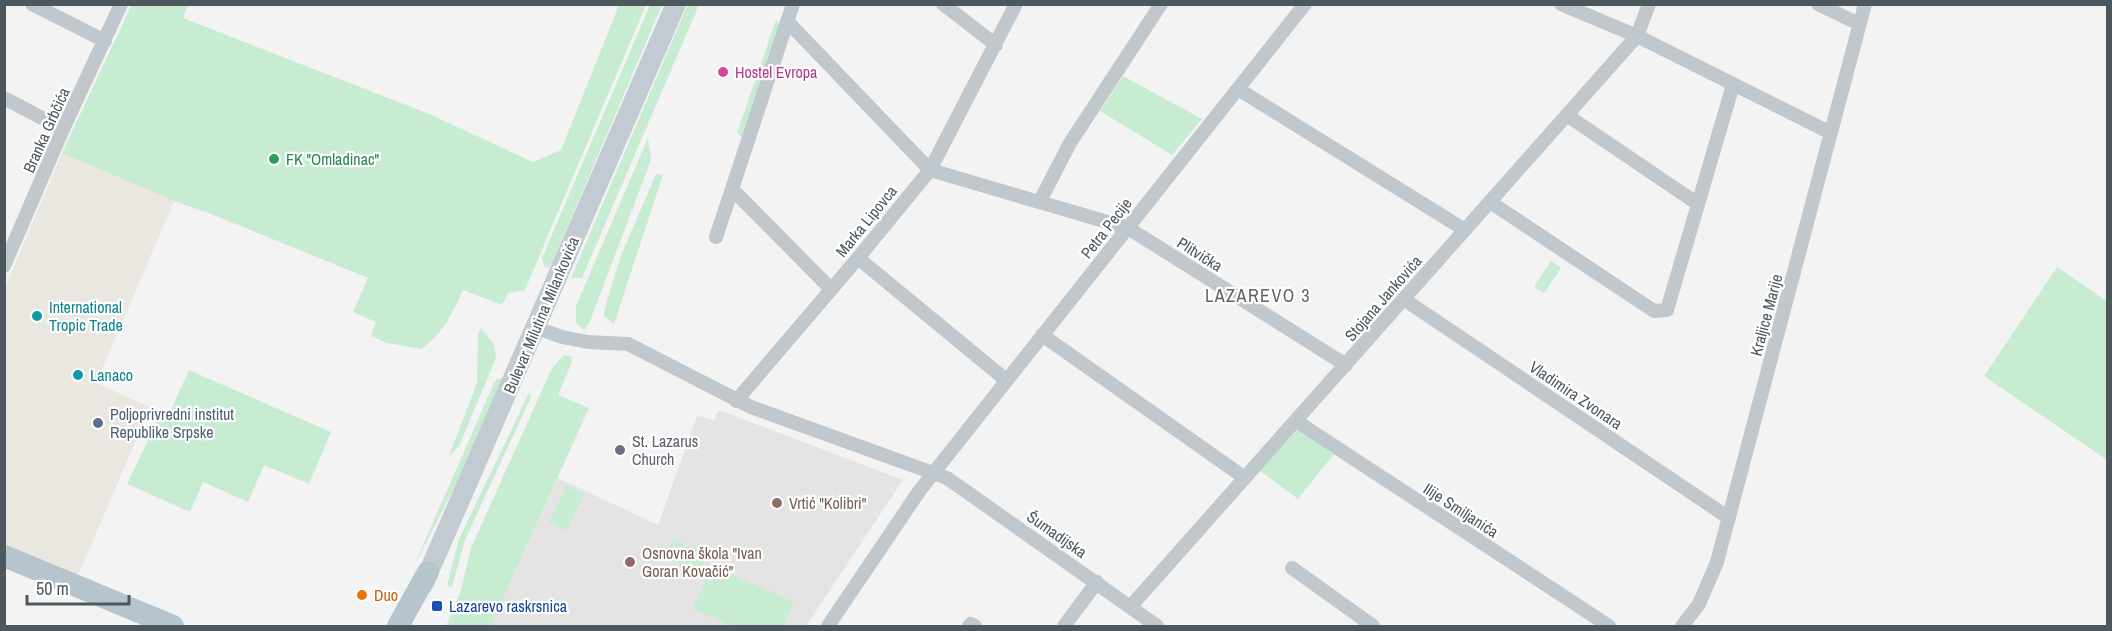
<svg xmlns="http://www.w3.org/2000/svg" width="2112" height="631" font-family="'Archivo Narrow',sans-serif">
  <rect width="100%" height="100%" fill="#f4f3f3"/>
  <path fill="#eae7e1" d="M 62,153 L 174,201 L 96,383 L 150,407 L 85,560 L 78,573 L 74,574 L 5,547 L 5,288 Z"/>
  <path fill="#e5e4e4" d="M 719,410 L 903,480 L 806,626 L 491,626 L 558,478 L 658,525 L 697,416 L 714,420 Z"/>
  <path fill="#c7ecd2" d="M 132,4 L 188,5 L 183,18 L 427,113 L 533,162 L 561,150 L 619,5 L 646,5 L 525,290 L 508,293 L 502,305 L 463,290 C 453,312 442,336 421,349 L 387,343 L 371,336 L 376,322 L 353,312 L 368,278 L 211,214 L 174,201 L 62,153 Z
    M 688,4 L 699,5 L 582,278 L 571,278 Z
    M 650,5 L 662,5 L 550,268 L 544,266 L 542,258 Z
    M 776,20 L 781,24 L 742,137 L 737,133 Z
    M 1123,76 L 1202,119 L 1172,155 L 1100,111 Z
    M 648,138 L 651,160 L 589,324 L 584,330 L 576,323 L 576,306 Z
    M 656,174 L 663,175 L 614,324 L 604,316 L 605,308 L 620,258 Z
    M 1551,261 L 1561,268 L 1544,293 L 1534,287 Z
    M 2057,267 L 2107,301 L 2107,460 L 1984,376 Z
    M 481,328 L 494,344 L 496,358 L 459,446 L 449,456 L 477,383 L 478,335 Z
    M 564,355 L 571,356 L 572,362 L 558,395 L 589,408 L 491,626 L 446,626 L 461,590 L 471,548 L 552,368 Z
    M 189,370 L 331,432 L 309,484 L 264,465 L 248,502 L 203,482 L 190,512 L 127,484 L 162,411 L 170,412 Z
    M 502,378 L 504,379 L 475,448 L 414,566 L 494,383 L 497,379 Z
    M 529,393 L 532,395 L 465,540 L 452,587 L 447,585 L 459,539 Z
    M 1297,430 L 1334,454 L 1298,499 L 1260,471 Z
    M 566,486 L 584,494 L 567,531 L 549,523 Z
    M 673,540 L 707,555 L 699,573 L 665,557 Z
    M 712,566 L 794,602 L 783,626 L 732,626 L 693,609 Z"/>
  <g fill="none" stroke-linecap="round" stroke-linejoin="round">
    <path stroke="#c0c8cd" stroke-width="14" d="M 32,4 L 105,41
      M 793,4 L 732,189 L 831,289
      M 943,4 L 996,45
      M 1561,4 L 1637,36 L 1831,133
      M 1818,4 L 1859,24
      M 787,21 L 930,170 L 1128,228 L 1346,365
      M 1238,89 L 1465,230
      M 4,98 L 63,129
      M 1568,116 L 1698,204
      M 1040,201 L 1070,143 L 1161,4
      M 1490,202 L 1654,311 L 1667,310 L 1733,85
      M 716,237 L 732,189
      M 858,258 L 1006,380
      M 4,266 L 63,129 L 121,4
      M 1405,300 L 1729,518
      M 537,328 L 562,337 L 588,342 L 628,344 L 751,407 L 947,478 L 1157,626
      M 1042,335 L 1245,478
      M 736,401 L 858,258 L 930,170 L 1016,4
      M 1296,421 L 1609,626
      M 1292,568 L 1373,626
      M 1131,606 L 1637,36 L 1649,4
      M 828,626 L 920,490 L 1305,4
      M 969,626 L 971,624 L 975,626
      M 1064,626 L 1097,582
      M 1682,626 L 1699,604 L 1717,562 L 1865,4"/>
    <path stroke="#c1cbd1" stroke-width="20" d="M 423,585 L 676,4"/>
    <path stroke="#b6c4ce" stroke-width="22" d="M 4,556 L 173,626
      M 398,626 L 428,572"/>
  </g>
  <circle fill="#d1479c" stroke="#fff" stroke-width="2" cx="723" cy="72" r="6"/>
  <circle fill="#2e9e5b" stroke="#fff" stroke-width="2" cx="274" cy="159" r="6"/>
  <g fill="#0f9aa8" stroke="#fff" stroke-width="2">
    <circle cx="37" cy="316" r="6"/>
    <circle cx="78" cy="375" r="6"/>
  </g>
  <circle fill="#5c6f8a" stroke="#fff" stroke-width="2" cx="98" cy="423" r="6"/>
  <circle fill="#6b7280" stroke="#fff" stroke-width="2" cx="620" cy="450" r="6"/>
  <g fill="#8d6e63" stroke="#fff" stroke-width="2">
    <circle cx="777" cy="503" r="6"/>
    <circle cx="630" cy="562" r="6"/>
  </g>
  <circle fill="#e8710a" stroke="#fff" stroke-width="2" cx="362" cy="595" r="6"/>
  <rect fill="#1a4fb4" stroke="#fff" stroke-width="2" x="431" y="600" width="12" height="12" rx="3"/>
  <g text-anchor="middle" stroke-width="4.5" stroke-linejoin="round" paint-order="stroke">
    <g font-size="16" fill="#b23c85" stroke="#fff" text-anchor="start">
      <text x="735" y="78">Hostel Evropa</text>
    </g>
    <g font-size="16" fill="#4c585e" stroke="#fff">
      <text transform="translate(46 130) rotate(-66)" y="6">Branka Grbčića</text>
      <text transform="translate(866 221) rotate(-51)" y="6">Marka Lipovca</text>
      <text transform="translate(1106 228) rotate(-52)" y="6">Petra Pecije</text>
      <text transform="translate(1200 254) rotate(32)" y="6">Plitvička</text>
      <text transform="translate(1383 298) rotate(-49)" y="6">Stojana Jankovića</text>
      <text transform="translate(541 315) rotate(-67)" y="6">Bulevar Milutina Milankovića</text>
      <text transform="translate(1766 315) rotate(-75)" y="6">Kraljice Marije</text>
      <text transform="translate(1576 395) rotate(34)" y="6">Vladimira Zvonara</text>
      <text transform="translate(1461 510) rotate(33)" y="6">Ilije Smiljanića</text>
      <text transform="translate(1057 534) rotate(35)" y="6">Šumadijska</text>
    </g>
    <g font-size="16" fill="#27864d" stroke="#fff" text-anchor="start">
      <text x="286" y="165">FK "Omladinac"</text>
    </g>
    <g font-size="16" fill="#0d838f" stroke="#fff" text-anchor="start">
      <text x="49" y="313">International<tspan x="49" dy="18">Tropic Trade</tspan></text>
      <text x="90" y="381">Lanaco</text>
    </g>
    <g font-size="16" fill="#4e5e75" stroke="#fff" text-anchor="start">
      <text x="110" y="420">Poljoprivredni institut<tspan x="110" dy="18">Republike Srpske</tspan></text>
    </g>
    <g font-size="16" fill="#5b616d" stroke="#fff" text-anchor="start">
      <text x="632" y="447">St. Lazarus<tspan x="632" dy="18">Church</tspan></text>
    </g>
    <g font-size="16" fill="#785e54" stroke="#fff" text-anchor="start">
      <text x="789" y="509">Vrtić "Kolibri"</text>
      <text x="642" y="559">Osnovna škola "Ivan<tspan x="642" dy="18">Goran Kovačić"</tspan></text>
    </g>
    <g font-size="16" fill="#c56008" stroke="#fff" text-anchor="start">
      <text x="374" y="601">Duo</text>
    </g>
    <g font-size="16" fill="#164399" stroke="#fff" text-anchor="start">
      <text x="449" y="612">Lazarevo raskrsnica</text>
    </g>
    <g font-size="18" letter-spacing="1.5" fill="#606467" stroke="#fff">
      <text x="1258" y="302">LAZAREVO 3</text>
    </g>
  </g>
  <rect width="2112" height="631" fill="none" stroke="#4c585e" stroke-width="12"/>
  <path d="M27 595v9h102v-9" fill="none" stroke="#4c585e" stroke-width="3"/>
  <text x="36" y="595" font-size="18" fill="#4c585e" stroke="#ffffff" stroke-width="4.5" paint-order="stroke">50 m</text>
</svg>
